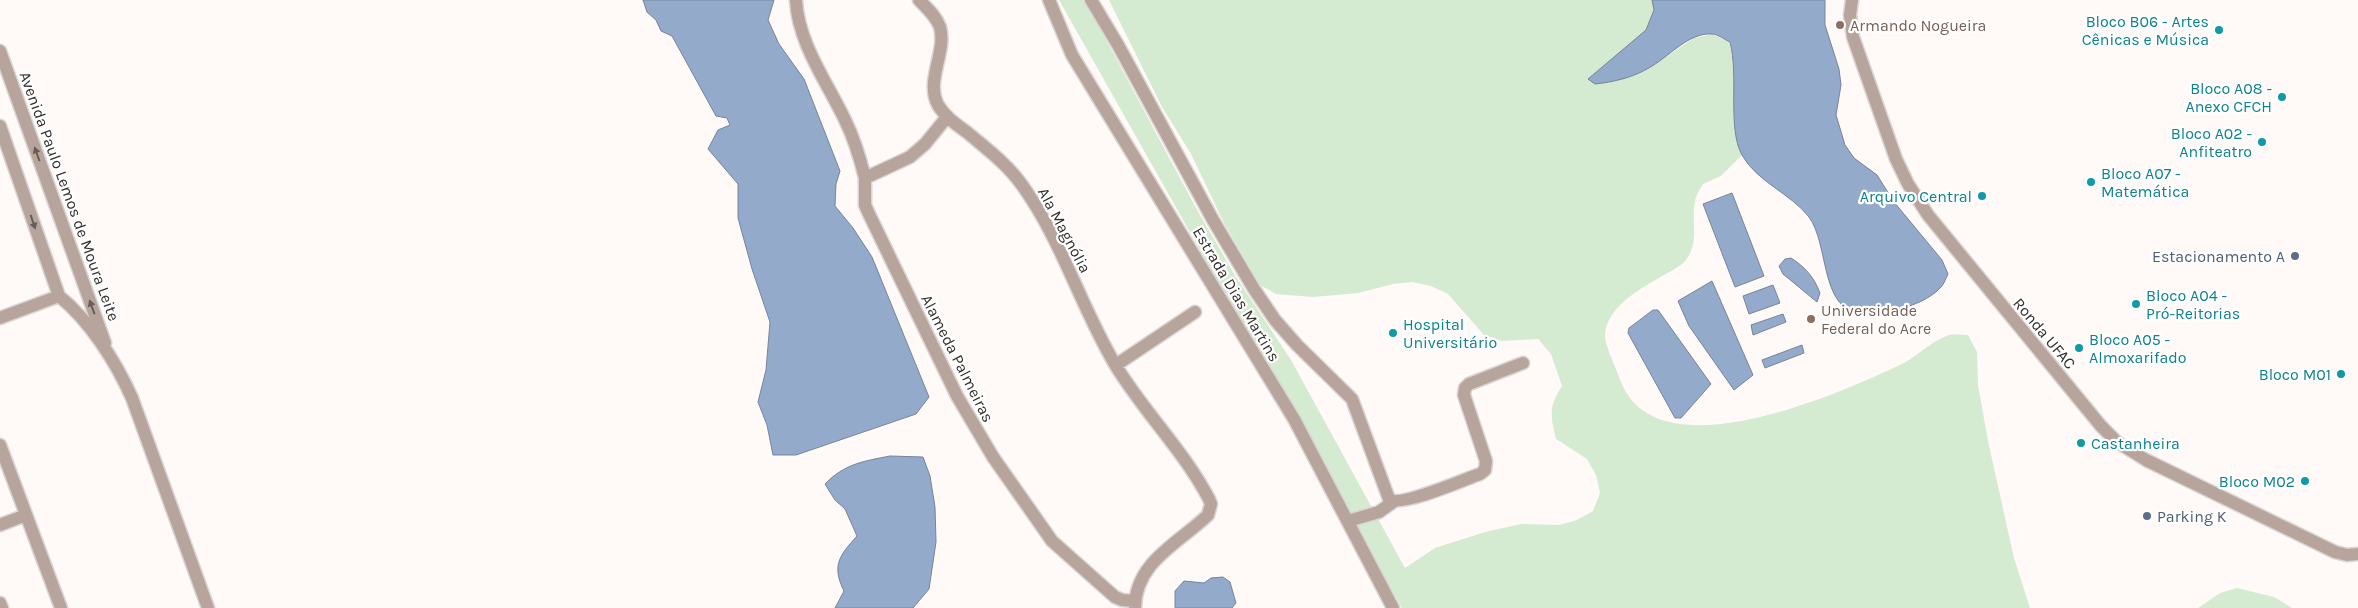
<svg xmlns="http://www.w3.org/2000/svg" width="2358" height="608" font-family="Karla,sans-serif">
  <rect width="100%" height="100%" fill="#fffaf8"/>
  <path fill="#d4ebd1" d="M 1059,0 L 1085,0 L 1196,208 L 1236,277 L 1291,360 L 1405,568 L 1435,548 L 1485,532 L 1521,524 L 1559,525 L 1577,520 L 1593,511 L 1600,493 L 1596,475 L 1587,459 L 1556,439 C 1550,415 1549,406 1562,386 L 1551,354 L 1538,339 L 1502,341 L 1484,335 L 1448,294 L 1431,286 L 1412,282 L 1393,284 L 1358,293 L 1313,297 L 1276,294 L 1260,285 L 1223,221 L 1191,154 L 1162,107 L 1109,0 L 1652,0 L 1654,10 L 1646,30 L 1589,79 L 1595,84 L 1647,69 L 1694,38 L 1712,34 L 1730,42 C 1740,79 1730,118 1742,155 L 1721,176 L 1703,184 C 1700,189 1696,195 1695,201 C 1691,220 1699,240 1688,257 C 1684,265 1671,271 1664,275 C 1643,287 1606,307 1605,335 C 1605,346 1617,370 1621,382 C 1658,475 1840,393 1900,365 C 1917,357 1931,341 1949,335 C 1954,334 1962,335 1968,335 L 1977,352 L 1978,385 L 1988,441 L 2014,558 L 2030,608 L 1402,608 Z
    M 2237,588 L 2274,597 L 2292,608 L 2198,608 L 2220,593 Z"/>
  <path fill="#93aacb" stroke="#76849b" d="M 643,0 L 774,0 L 768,20 L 779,44 L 804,79 L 840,171 L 836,184 L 835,206 L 853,228 L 872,257 L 929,397 L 916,414 L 796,455 L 773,455 L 767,425 L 758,402 L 766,370 L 770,322 L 752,269 L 738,218 L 738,184 L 708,149 L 718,130 L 730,125 L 727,118 L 716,116 L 672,36 L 661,31 L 656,20 L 647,12 Z
    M 1652,0 L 1825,0 L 1825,25 L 1839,69 L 1841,85 L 1836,115 L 1845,145 L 1854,158 L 1877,175 L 1894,202 L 1942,260 L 1948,274 C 1946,278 1944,284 1941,287 C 1932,298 1911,307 1897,309 C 1885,310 1871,314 1859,313 C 1820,308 1829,244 1809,217 C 1790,193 1757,182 1742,155 C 1727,128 1739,75 1730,42 C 1725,40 1718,34 1712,34 C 1688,32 1667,59 1647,69 C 1631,78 1613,82 1595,84 L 1588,79 L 1646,30 L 1654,10 Z
    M 1732,193 L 1764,276 L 1735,287 L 1703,204 Z
    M 1791,258 C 1805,267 1814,277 1820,293 L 1817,302 L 1783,274 L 1779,266 L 1785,259 Z
    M 1712,281 L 1753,375 L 1734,390 L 1689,326 L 1678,301 Z
    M 1773,285 L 1780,303 L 1749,314 L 1743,296 Z
    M 1653,310 L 1658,310 L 1711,384 L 1681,418 L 1675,418 L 1628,333 L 1629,328 Z
    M 1783,314 L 1786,322 L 1753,335 L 1751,325 Z
    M 1802,345 L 1804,353 L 1765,368 L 1762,360 Z
    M 890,456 L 923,457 L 930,476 L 935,507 L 936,542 L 929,589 L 913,608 L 835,608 L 844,591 C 831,565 840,555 857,536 L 845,509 L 835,500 L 825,484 C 844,464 864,461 890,456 Z
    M 1223,577 L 1230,582 L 1236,603 L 1232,608 L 1175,608 L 1175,591 L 1184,581 L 1204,583 L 1211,578 Z"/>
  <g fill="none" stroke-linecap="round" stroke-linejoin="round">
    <defs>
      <path id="minor" d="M 796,0 C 798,43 827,82 845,120 C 854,138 860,158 865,178
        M 919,0 C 927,8 936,16 940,27 C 947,52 925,81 938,105 C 945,117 957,125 968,133 C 988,150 1007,164 1022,185 C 1062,240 1081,308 1116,366 C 1144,412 1184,451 1209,499 L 1211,504 L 1208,515 C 1179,543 1135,562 1135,608
        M 1049,0 L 1072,55 L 1294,419 L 1393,608
        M 1091,0 L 1118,45 L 1213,220 L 1254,289 L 1275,320 L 1297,345 L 1352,399 L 1389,499 C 1400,508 1465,479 1480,474 L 1485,470 L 1486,461 L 1464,395 L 1465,388 L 1469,384 L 1523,363
        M 1852,0 L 1850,15 L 1853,37 L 1896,159 L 1908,184 L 1928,215 L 2101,426 L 2117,442 L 2146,460 L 2335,552 L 2347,555 L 2358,554
        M 0,51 L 105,343
        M 947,117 L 925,144 L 910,157 L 865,178 L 865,205 L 869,214 L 957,396 L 993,457 L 1052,541 L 1115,597 L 1122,600 L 1135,601
        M 0,126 L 59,296 C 90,321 116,362 132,398 L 208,608
        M 0,318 L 59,296
        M 1116,365 L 1195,312
        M 0,445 L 61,608
        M 1348,521 L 1379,512 L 1393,502
        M 0,525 L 26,515
        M 0,603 L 2,608"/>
    </defs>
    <use href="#minor" stroke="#dad5d3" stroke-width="15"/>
    <use href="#minor" stroke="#b7a59d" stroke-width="12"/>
  </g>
  <defs><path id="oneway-solid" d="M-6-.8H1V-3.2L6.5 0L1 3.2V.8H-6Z" transform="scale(1.25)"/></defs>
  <g fill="#675d59">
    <use href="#oneway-solid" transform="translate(37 154) rotate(-110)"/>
    <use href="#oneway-solid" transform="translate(33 222) rotate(71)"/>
    <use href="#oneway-solid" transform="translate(92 307) rotate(-110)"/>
  </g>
  <g fill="#8d6e63" stroke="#fff" stroke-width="2">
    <circle cx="1840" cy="25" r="5"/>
    <circle cx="1811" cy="319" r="5"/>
  </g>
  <g fill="#0f9aa8" stroke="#fff" stroke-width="2">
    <circle cx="2219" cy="30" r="5"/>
    <circle cx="2282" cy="97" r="5"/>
    <circle cx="2262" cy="142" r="5"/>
    <circle cx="2091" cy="182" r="5"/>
    <circle cx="1982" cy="196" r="5"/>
    <circle cx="2136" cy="304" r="5"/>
    <circle cx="1393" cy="333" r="5"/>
    <circle cx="2079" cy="348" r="5"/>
    <circle cx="2341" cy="374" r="5"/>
    <circle cx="2081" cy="443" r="5"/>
    <circle cx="2305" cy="481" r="5"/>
  </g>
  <g fill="#5c6f8a" stroke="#fff" stroke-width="2">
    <circle cx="2295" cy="256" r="5"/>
    <circle cx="2147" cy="516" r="5"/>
  </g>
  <g text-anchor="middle" stroke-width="4.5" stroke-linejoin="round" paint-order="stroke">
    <g font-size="16" fill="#0d838f" stroke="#fff" text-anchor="end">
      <text x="2209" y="27">Bloco B06 - Artes<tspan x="2209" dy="18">Cênicas e Música</tspan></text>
      <text x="2272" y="94">Bloco A08 -<tspan x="2272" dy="18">Anexo CFCH</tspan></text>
      <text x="2252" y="139">Bloco A02 -<tspan x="2252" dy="18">Anfiteatro</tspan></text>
      <text x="2101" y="179" text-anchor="start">Bloco A07 -<tspan x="2101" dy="18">Matemática</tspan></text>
      <text x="1972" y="202">Arquivo Central</text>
      <text x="2146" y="301" text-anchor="start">Bloco A04 -<tspan x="2146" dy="18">Pró-Reitorias</tspan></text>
      <text x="1403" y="330" text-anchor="start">Hospital<tspan x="1403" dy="18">Universitário</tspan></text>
      <text x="2089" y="345" text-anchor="start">Bloco A05 -<tspan x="2089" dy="18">Almoxarifado</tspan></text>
      <text x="2331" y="380">Bloco M01</text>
      <text x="2091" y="449" text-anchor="start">Castanheira</text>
      <text x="2295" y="487">Bloco M02</text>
    </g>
    <g font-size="16" fill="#785e54" stroke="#fff" text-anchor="start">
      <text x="1850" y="31">Armando Nogueira</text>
      <text x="1821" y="316">Universidade<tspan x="1821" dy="18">Federal do Acre</tspan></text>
    </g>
    <g font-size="16" fill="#312d2b" stroke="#fff">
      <text transform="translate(70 196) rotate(70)" y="6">Avenida Paulo Lemos de Moura Leite</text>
      <text transform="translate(1065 230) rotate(62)" y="6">Ala Magnólia</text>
      <text transform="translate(1237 294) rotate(59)" y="6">Estrada Dias Martins</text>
      <text transform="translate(2045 333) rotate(50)" y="6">Ronda UFAC</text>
      <text transform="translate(958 358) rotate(63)" y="6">Alameda Palmeiras</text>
    </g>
    <g font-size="16" fill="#4e5e75" stroke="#fff" text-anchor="end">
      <text x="2285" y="262">Estacionamento A</text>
      <text x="2157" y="522" text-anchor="start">Parking K</text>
    </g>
  </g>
</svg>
